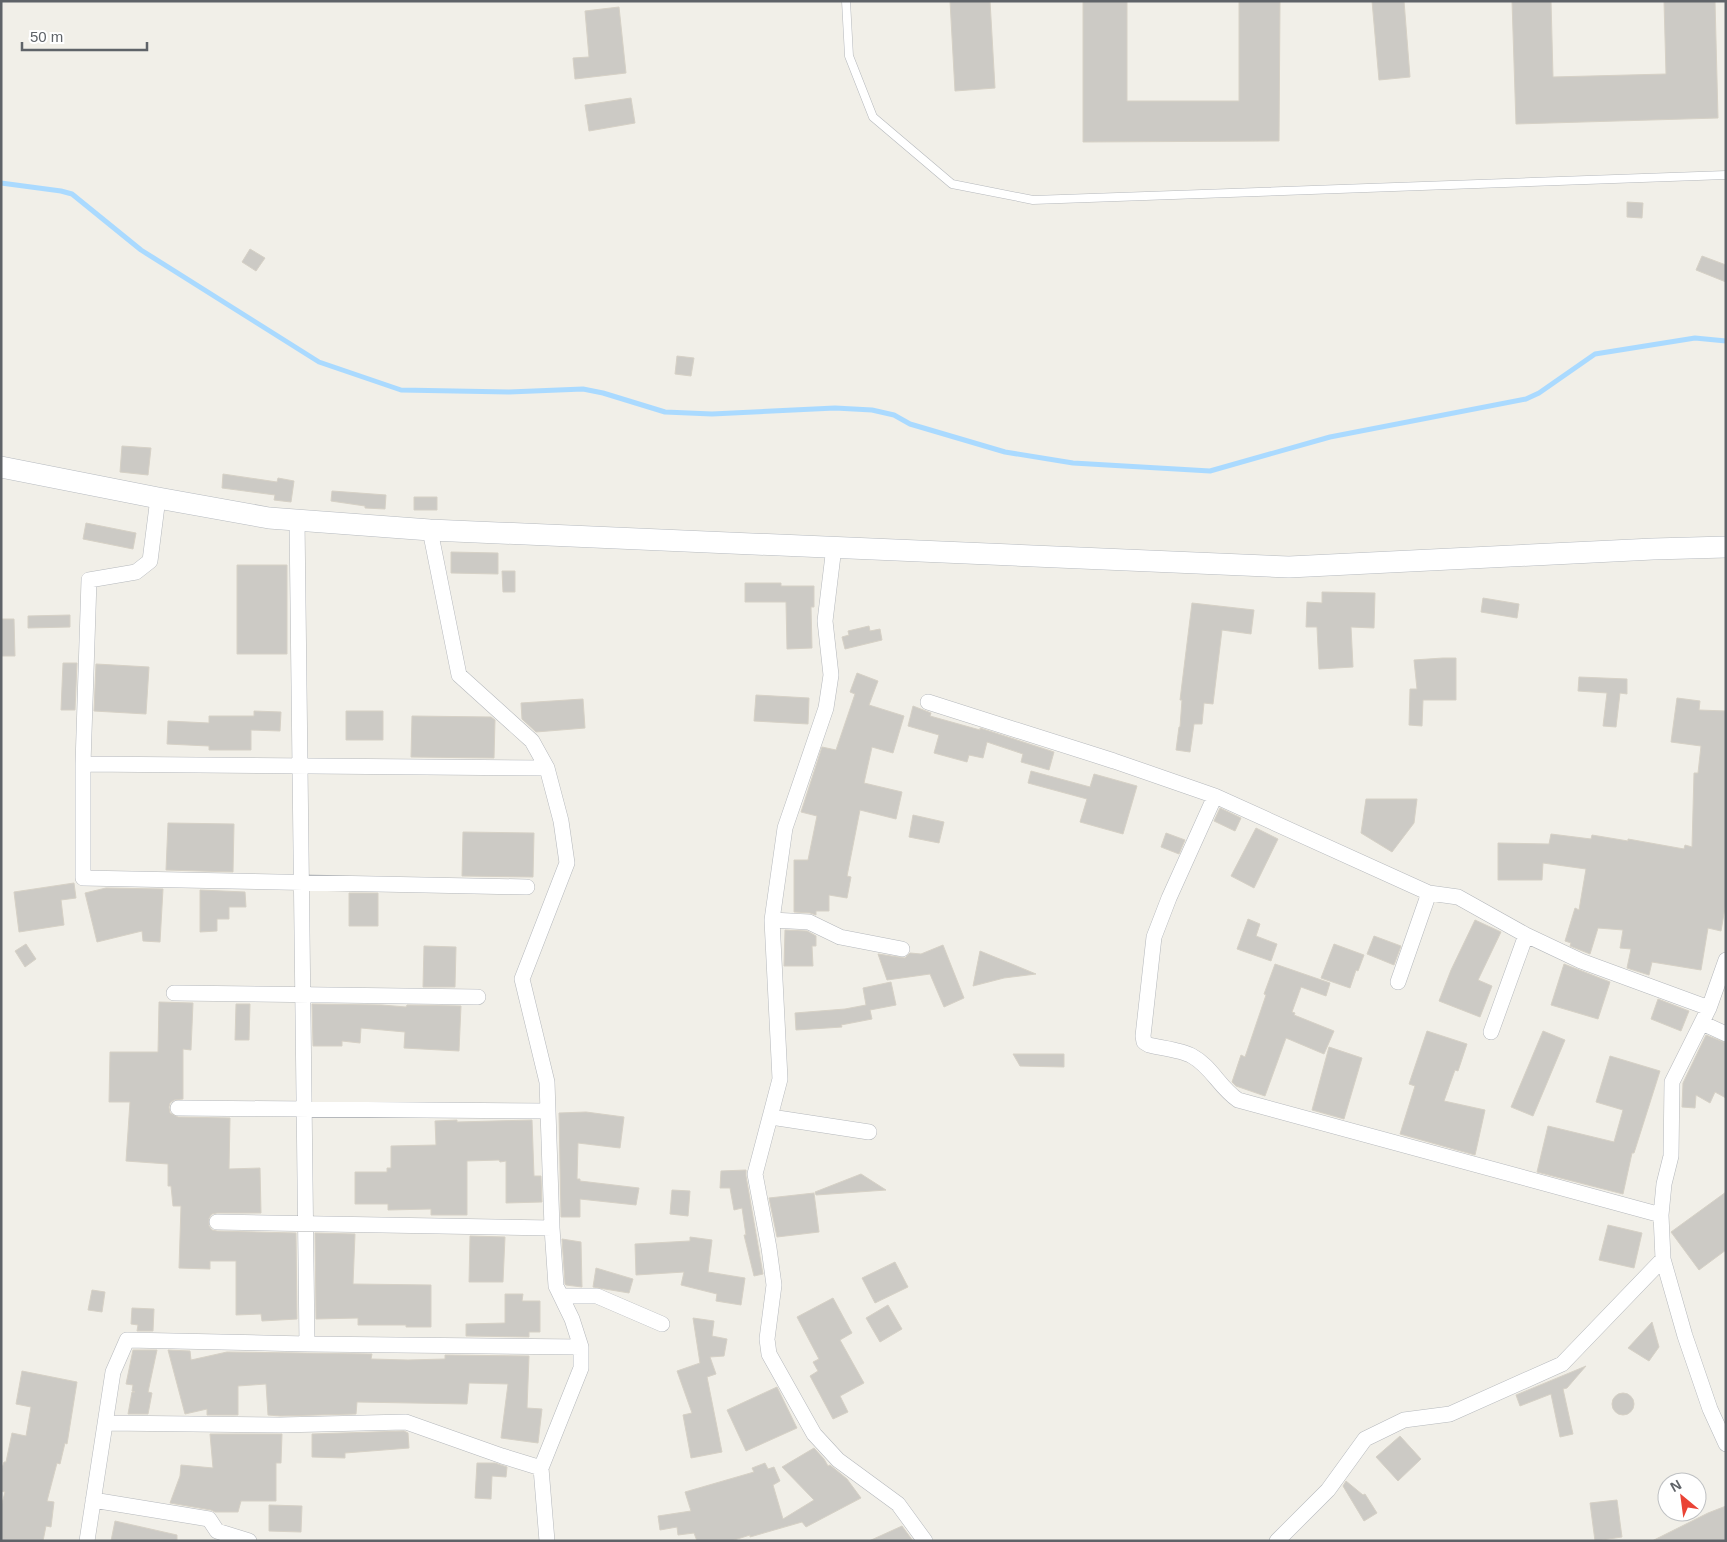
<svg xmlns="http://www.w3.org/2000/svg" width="1727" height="1542" font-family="Helvetica,sans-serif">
  <rect width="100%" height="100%" fill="#f1efe8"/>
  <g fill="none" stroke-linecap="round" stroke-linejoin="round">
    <path stroke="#aadaff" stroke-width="5" d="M 1,183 L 61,191 L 72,194 L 141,250 L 319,362 L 401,390 L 509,392 L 583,389 L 603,393 L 665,412 L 712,414 L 835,408 L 872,410 L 894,415 L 910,424 L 1005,452 L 1073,463 L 1210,471 L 1330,437 L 1526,399 L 1539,393 L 1595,354 L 1695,338 L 1726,341"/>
  </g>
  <path fill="#cccac5" stroke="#d6d1c6" d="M 950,1 L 990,1 L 995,88 L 955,91 Z
    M 1083,1 L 1127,1 L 1127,101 L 1239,101 L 1239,1 L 1280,1 L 1279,141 L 1083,142 Z
    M 1372,1 L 1404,1 L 1410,77 L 1379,80 Z
    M 1512,1 L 1551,1 L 1553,77 L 1666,74 L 1664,1 L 1715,1 L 1718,118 L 1516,124 Z
    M 619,7 L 626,73 L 575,79 L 573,58 L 589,57 L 585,11 Z
    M 631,98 L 635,123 L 589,131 L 585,105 Z
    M 1627,202 L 1643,203 L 1642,218 L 1627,217 Z
    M 250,249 L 265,258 L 256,271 L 242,262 Z
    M 1702,256 L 1726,265 L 1726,282 L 1696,270 Z
    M 677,356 L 694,358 L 691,376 L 675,374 Z
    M 122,446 L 151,448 L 148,475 L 120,472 Z
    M 223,474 L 277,482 L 278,478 L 294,481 L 291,502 L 274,500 L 275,495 L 222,488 Z
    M 332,491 L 386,495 L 385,509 L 365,508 L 365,506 L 331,501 Z
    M 414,497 L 437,497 L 437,510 L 414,510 Z
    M 86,523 L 136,533 L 133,549 L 83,539 Z
    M 451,552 L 498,553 L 498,574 L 451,573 Z
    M 237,565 L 287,565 L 287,654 L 237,654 Z
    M 502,571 L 515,571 L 515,592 L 503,592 Z
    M 745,583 L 781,583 L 781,586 L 814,586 L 814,607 L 811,607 L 812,648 L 787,649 L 786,602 L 745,602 Z
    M 1322,592 L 1375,593 L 1374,628 L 1351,627 L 1353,667 L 1319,669 L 1317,627 L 1306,627 L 1307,602 L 1322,603 Z
    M 1483,598 L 1519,604 L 1517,618 L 1481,612 Z
    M 1192,603 L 1254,610 L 1251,634 L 1222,630 L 1213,704 L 1204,703 L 1202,724 L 1194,724 L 1190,752 L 1176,750 L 1179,727 L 1180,727 L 1182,700 L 1180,700 Z
    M 70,615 L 70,627 L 28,628 L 28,616 Z
    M 1,619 L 14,619 L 15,656 L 1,656 Z
    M 869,626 L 870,631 L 880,629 L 882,640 L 845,649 L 842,637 L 849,635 L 848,631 Z
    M 1443,658 L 1456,658 L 1456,700 L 1423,700 L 1422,726 L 1409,725 L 1410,689 L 1417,689 L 1414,660 Z
    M 63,663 L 77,663 L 75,710 L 61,710 Z
    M 96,664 L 149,667 L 146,714 L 94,711 Z
    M 857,673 L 878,681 L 869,705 L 904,716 L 893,753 L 872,747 L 864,783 L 902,792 L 896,819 L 860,810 L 847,876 L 851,877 L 847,898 L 829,895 L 829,911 L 816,911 L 816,915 L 810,913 L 794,912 L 794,860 L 808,860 L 817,816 L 801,812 L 822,747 L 836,750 L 855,694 L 850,692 Z
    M 1579,677 L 1627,679 L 1627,694 L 1620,693 L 1616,727 L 1603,726 L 1607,693 L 1578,691 Z
    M 756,695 L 809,698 L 808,724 L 754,721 Z
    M 1677,698 L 1700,701 L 1699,710 L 1726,711 L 1726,902 L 1721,931 L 1708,928 L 1701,970 L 1652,962 L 1649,975 L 1627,968 L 1631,949 L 1620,948 L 1623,930 L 1598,928 L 1590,954 L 1570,946 L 1571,943 L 1565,941 L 1575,908 L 1579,910 L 1586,869 L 1543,863 L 1542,880 L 1498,880 L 1498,843 L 1549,844 L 1551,834 L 1591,839 L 1592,835 L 1628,841 L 1628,839 L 1684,849 L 1685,845 L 1692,847 L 1694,773 L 1698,773 L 1701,746 L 1671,742 Z
    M 583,699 L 585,728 L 536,732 L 522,719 L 521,703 Z
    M 913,706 L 931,713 L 930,716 L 980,730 L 980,728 L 1054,752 L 1049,770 L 1021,762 L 1023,754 L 987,742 L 983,758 L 969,755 L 967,762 L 934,753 L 939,735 L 908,726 Z
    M 254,711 L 281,712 L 280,731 L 251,730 L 251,750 L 209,750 L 209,746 L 167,744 L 168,721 L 209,723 L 209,716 L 254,716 Z
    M 346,711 L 383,711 L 383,740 L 346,740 Z
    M 412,716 L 491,717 L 495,720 L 494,758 L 411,757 Z
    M 1031,771 L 1090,787 L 1094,774 L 1137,786 L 1123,834 L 1080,822 L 1087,799 L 1028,783 Z
    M 1366,799 L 1417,799 L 1414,823 L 1392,852 L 1361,833 Z
    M 1220,808 L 1241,818 L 1235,831 L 1214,821 Z
    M 913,815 L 944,822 L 939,843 L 909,837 Z
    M 168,823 L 234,824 L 233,872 L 166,870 Z
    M 1256,828 L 1278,839 L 1254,888 L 1231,876 Z
    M 463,832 L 534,833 L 533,877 L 462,876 Z
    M 1166,833 L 1185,840 L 1179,854 L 1161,847 Z
    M 74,883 L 76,898 L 61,900 L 64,925 L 19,932 L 14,892 Z
    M 106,888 L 163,889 L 160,942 L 143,941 L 142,931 L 97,942 L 85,893 Z
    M 200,890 L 245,892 L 246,907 L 229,907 L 229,919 L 217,919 L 217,931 L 200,932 Z
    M 349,893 L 378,893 L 378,926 L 349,926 Z
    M 1248,919 L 1260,924 L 1256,936 L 1277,944 L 1271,961 L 1237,949 Z
    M 1475,920 L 1501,932 L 1478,980 L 1492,986 L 1480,1017 L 1439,1001 L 1451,970 Z
    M 785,930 L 807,931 L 816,936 L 816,946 L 812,946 L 813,966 L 784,966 Z
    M 1374,936 L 1401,946 L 1394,965 L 1367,954 Z
    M 26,944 L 36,959 L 25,967 L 15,951 Z
    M 1334,944 L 1364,955 L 1358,971 L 1356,970 L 1350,988 L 1321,978 Z
    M 943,945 L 964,998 L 944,1007 L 930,974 L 887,980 L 878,954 L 905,958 L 910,953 L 921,954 Z
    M 424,946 L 456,947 L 455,987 L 423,987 Z
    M 980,951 L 1007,962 L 1036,974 L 1004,978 L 973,986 Z
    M 1275,964 L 1330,983 L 1326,996 L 1301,987 L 1292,1012 L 1295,1013 L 1294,1015 L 1334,1031 L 1324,1054 L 1286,1038 L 1265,1096 L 1236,1086 L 1232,1082 L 1241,1055 L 1245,1057 L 1266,995 L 1264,994 Z
    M 1564,964 L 1610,982 L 1598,1019 L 1551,1005 Z
    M 891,982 L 896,1005 L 870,1010 L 872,1019 L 841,1025 L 842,1027 L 796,1030 L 795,1013 L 845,1009 L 866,1005 L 863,988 Z
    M 1658,999 L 1689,1011 L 1681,1031 L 1651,1019 Z
    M 159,1002 L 193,1003 L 191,1050 L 183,1049 L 183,1099 L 174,1100 L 170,1103 L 169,1107 L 170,1113 L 178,1117 L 230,1118 L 229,1169 L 260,1168 L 261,1213 L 217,1213 L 212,1214 L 209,1218 L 209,1226 L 212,1230 L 217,1231 L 296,1233 L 297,1319 L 262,1321 L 261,1314 L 236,1315 L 236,1261 L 210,1261 L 210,1269 L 179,1268 L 181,1206 L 173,1206 L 171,1186 L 168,1186 L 168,1164 L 126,1161 L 130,1102 L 109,1102 L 110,1052 L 158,1052 Z
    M 236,1004 L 250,1004 L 249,1040 L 235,1040 Z
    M 312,1004 L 382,1005 L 406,1007 L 407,1005 L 461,1006 L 459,1051 L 404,1048 L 405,1032 L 361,1028 L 360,1043 L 342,1041 L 342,1046 L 313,1046 Z
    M 1427,1031 L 1467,1044 L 1458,1071 L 1455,1070 L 1444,1101 L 1485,1110 L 1475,1155 L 1400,1134 L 1415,1086 L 1409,1084 Z
    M 1543,1031 L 1565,1040 L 1533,1116 L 1511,1107 Z
    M 1706,1035 L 1726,1043 L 1726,1098 L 1715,1092 L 1710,1103 L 1696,1095 L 1695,1108 L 1682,1107 L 1683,1083 Z
    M 1329,1047 L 1362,1058 L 1344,1119 L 1312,1110 Z
    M 1013,1054 L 1064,1054 L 1064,1067 L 1020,1066 Z
    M 1610,1056 L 1660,1071 L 1634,1153 L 1632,1153 L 1623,1194 L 1537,1172 L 1548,1126 L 1614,1142 L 1623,1110 L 1596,1102 Z
    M 586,1112 L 624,1117 L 620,1148 L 578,1143 L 577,1179 L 580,1179 L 580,1181 L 639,1188 L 636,1205 L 580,1199 L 580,1217 L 561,1217 L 559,1113 Z
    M 457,1120 L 457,1122 L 532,1120 L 534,1176 L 541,1176 L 542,1202 L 506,1203 L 506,1161 L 500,1162 L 499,1160 L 467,1161 L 467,1215 L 431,1215 L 431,1209 L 388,1210 L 388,1204 L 355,1204 L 355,1172 L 387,1172 L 387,1168 L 391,1168 L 391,1146 L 436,1145 L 435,1121 Z
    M 746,1170 L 746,1176 L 763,1274 L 754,1276 L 744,1235 L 746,1235 L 742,1208 L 734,1210 L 730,1188 L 720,1188 L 721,1171 Z
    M 861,1174 L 886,1190 L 816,1195 L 815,1192 Z
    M 672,1190 L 690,1191 L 688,1216 L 670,1214 Z
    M 1726,1192 L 1726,1250 L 1699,1270 L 1671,1232 Z
    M 814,1193 L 819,1232 L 777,1237 L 769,1198 Z
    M 1608,1225 L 1642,1233 L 1634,1268 L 1599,1260 Z
    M 315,1233 L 355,1234 L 353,1284 L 431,1285 L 431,1327 L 406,1327 L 406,1325 L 358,1325 L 358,1318 L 316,1319 Z
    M 470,1236 L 505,1237 L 503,1282 L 469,1282 Z
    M 690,1237 L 712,1240 L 708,1272 L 745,1278 L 741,1305 L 716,1301 L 717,1294 L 681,1285 L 684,1272 L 636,1275 L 635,1244 L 690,1241 Z
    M 562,1239 L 581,1242 L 582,1287 L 566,1285 L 565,1284 Z
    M 895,1262 L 908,1287 L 875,1303 L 862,1278 Z
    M 596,1268 L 633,1279 L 629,1293 L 593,1287 Z
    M 92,1290 L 105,1292 L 102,1312 L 88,1310 Z
    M 505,1294 L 523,1294 L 522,1301 L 540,1301 L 540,1332 L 529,1332 L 529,1337 L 466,1336 L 466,1324 L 505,1323 Z
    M 833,1298 L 852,1333 L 840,1340 L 864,1383 L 840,1396 L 848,1412 L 833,1419 L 810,1376 L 818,1371 L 813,1362 L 819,1359 L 797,1317 Z
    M 888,1305 L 902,1329 L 880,1342 L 866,1318 Z
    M 132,1308 L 154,1309 L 153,1331 L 137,1331 L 138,1325 L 131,1324 Z
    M 693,1318 L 714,1321 L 712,1336 L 727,1339 L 724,1356 L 710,1357 L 716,1374 L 707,1377 L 722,1452 L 691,1458 L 683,1415 L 692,1413 L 677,1371 L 700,1363 Z
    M 1652,1322 L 1659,1347 L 1649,1361 L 1628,1348 Z
    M 133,1350 L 157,1350 L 148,1392 L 152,1393 L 148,1414 L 128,1414 L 132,1392 L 135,1392 L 132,1391 L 133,1385 L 126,1384 Z
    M 168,1350 L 190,1351 L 191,1360 L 227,1352 L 372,1354 L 371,1359 L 408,1360 L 445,1359 L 445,1355 L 529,1356 L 527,1408 L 542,1409 L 538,1443 L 501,1438 L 508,1384 L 469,1383 L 467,1404 L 357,1402 L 356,1414 L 280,1416 L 268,1415 L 266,1384 L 238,1386 L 238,1415 L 207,1415 L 207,1409 L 185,1414 Z
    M 1586,1366 L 1567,1388 L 1563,1389 L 1573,1434 L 1560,1437 L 1551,1394 L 1520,1406 L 1516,1395 Z
    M 22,1371 L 77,1382 L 67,1444 L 65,1443 L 60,1464 L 57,1463 L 47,1501 L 54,1502 L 51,1527 L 46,1526 L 43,1541 L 1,1541 L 1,1507 L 5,1492 L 1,1491 L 1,1471 L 4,1462 L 6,1462 L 12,1433 L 26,1436 L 31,1407 L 16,1404 Z
    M 777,1387 L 797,1428 L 746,1451 L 727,1410 Z
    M1612 1404a11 11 0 1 1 22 0a11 11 0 1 1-22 0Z
    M 404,1431 L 408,1433 L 409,1448 L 345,1453 L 345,1458 L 312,1457 L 312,1434 Z
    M 210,1434 L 282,1434 L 281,1463 L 276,1463 L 276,1501 L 241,1501 L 238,1512 L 215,1512 L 211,1510 L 170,1503 L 180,1476 L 181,1465 L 213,1468 Z
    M 1400,1436 L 1421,1459 L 1398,1481 L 1376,1457 Z
    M 814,1448 L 824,1459 L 828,1466 L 830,1465 L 847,1479 L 861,1498 L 806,1527 L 802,1522 L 750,1537 L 750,1535 L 731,1541 L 697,1541 L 694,1533 L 678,1535 L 677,1527 L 660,1530 L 658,1516 L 691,1511 L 685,1492 L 754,1472 L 752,1468 L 765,1463 L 768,1469 L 774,1467 L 780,1481 L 773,1485 L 783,1519 L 814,1500 L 782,1467 Z
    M 477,1463 L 495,1463 L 507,1467 L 506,1477 L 492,1476 L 491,1499 L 475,1498 Z
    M 1346,1481 L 1363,1495 L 1365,1494 L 1377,1513 L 1364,1521 L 1343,1486 Z
    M 1617,1500 L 1622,1537 L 1595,1541 L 1590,1503 Z
    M 269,1505 L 302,1506 L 301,1532 L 269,1531 Z
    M 1726,1506 L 1726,1541 L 1652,1541 L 1708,1513 Z
    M 115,1521 L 177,1535 L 177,1541 L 111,1541 Z
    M 902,1526 L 913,1541 L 869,1541 Z"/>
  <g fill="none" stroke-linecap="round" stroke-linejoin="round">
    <defs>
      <path id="service" d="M 846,1 L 849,56 L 873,117 L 952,184 L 1033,200 L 1726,175"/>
      <path id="minor" d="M 158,498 L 150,561 L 136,572 L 89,580 L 83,764 L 83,878 L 527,887
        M 297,520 L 307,1344
        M 430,530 L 459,675 L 532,741 L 547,768 L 561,821 L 567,863 L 522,979 L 547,1082 L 552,1228 L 556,1286 L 572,1319 L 581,1347 L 581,1368 L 541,1468 L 547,1541
        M 834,547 L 825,621 L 831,675 L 826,708 L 785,828 L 772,920 L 780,1079 L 755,1174 L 769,1248 L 774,1285 L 767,1339 L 769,1354 L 814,1434 L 838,1460 L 898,1504 L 925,1541
        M 928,702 L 1114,761 L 1215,796 L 1429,893 L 1458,897 L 1526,935 L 1581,961 L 1709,1008
        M 83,764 L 547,768
        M 1215,796 L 1169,898 L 1154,937 L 1143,1036 L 1144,1042 L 1149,1045 C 1161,1048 1182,1050 1192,1056 C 1211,1066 1220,1088 1238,1100 L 1661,1215
        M 772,920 L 809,922 L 840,937 L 902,949
        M 1726,960 L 1709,1008 L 1672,1082 L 1671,1156 L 1664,1184 L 1661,1215 L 1663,1259 L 1685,1336 L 1710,1409 L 1726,1444
        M 1398,982 L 1429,893
        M 174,993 L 478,997
        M 1702,1023 L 1726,1034
        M 1491,1032 L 1526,935
        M 178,1108 L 548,1111
        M 771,1117 L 869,1132
        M 217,1222 L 552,1228
        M 561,1296 L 597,1296 L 662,1324
        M 106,1423 L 280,1425 L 406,1422 L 502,1456 L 541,1468
        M 93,1500 L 209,1519 L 217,1531 L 249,1541
        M 87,1541 L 113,1372 L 127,1340 L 307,1344 L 581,1347
        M 1277,1541 L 1328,1490 L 1365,1439 L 1404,1420 L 1450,1414 L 1562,1364 L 1663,1259"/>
      <path id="secondary" d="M 1,467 L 158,498 L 269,518 L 430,530 L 1289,567 L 1653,549 L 1726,547"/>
    </defs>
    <use href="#service" stroke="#b5b8bc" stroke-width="9"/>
    <use href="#minor" stroke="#b5b8bc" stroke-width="16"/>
    <use href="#secondary" stroke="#b6babf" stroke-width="22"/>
    <use href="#service" stroke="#fff" stroke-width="8"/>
    <use href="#minor" stroke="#fff" stroke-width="15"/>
    <use href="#secondary" stroke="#fff" stroke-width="21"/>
  </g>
  <rect width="1727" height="1542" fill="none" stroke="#5f6368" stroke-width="5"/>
  <g transform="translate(1682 1497) rotate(331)"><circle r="24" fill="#ffffff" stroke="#bfc1c3"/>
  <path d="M0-4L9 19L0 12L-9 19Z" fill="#ea4335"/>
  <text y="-8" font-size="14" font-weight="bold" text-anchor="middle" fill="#5f6368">N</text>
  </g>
  <path d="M22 42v8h125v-8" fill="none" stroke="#5f6368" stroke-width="2.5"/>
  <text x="30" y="42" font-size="15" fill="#5f6368" stroke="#ffffff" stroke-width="4" paint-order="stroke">50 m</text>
</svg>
